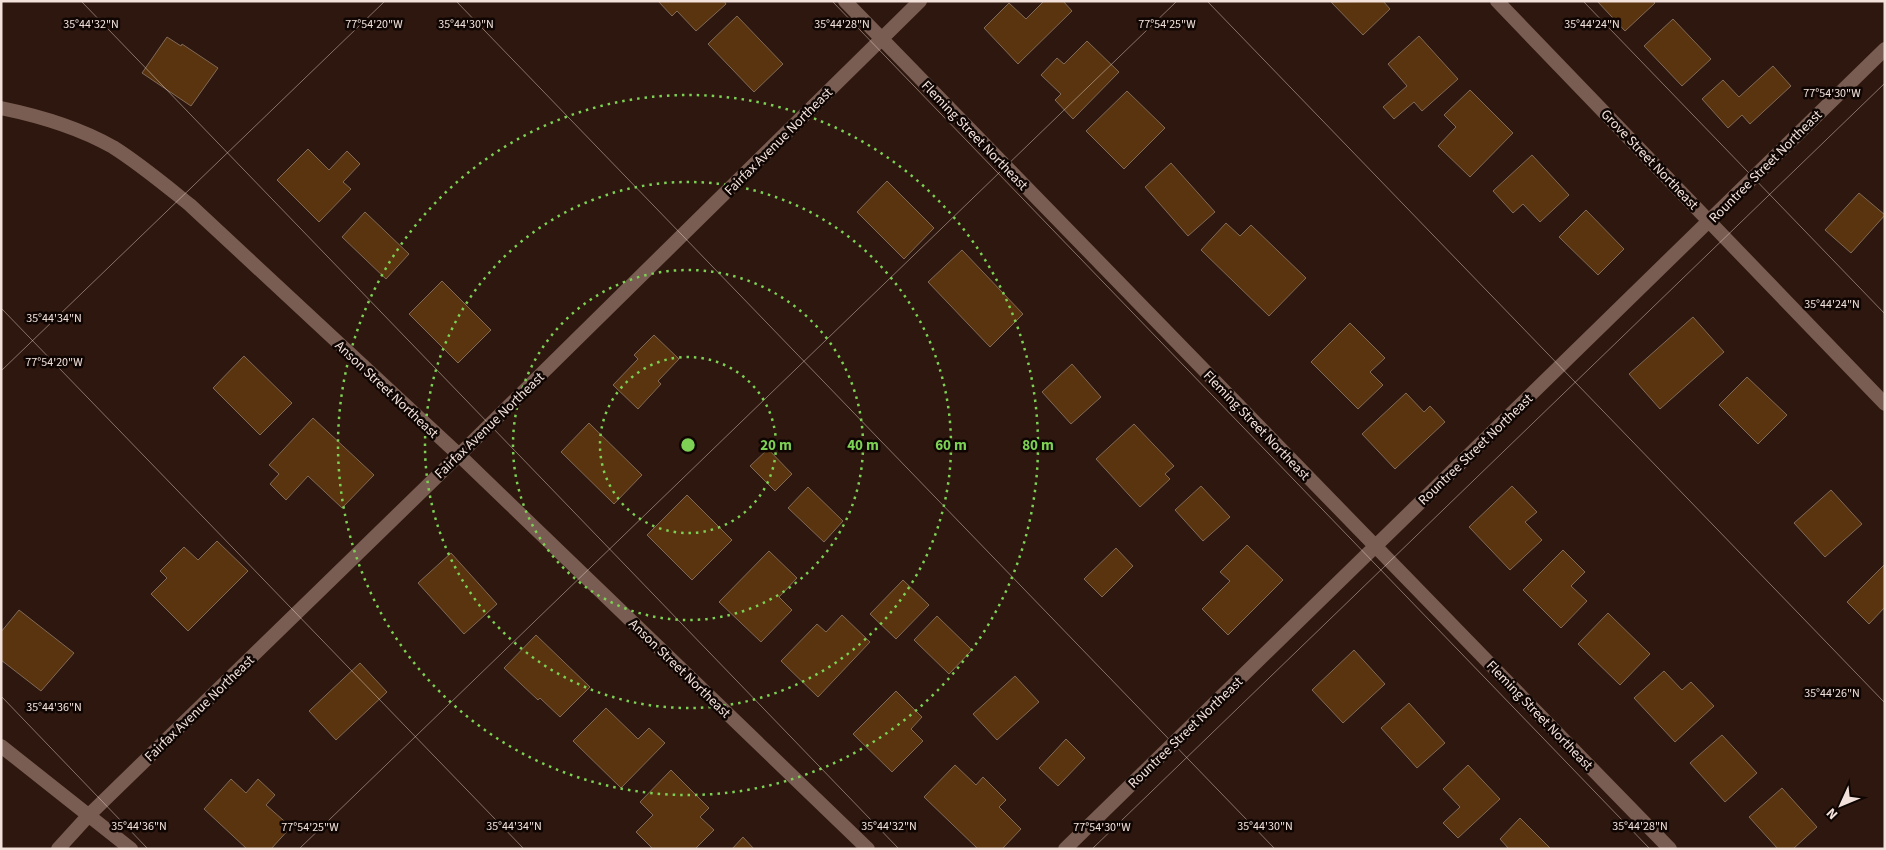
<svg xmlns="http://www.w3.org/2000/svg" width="1886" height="850" font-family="'Source Sans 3',sans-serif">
  <rect width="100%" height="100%" fill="#2e170e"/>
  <path fill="#5a340e" stroke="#816a58" d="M 658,1 L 724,1 L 726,4 L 696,31 L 677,11 L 672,16 Z
    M 1044,1 L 1063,1 L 1072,11 L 1018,64 L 984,28 L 1009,3 L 1026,19 Z
    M 1383,1 L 1390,9 L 1363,35 L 1331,2 Z
    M 1597,1 L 1653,1 L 1655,3 L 1625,31 Z
    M 737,16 L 783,64 L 754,92 L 708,44 Z
    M 1673,19 L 1711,59 L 1682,86 L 1644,46 Z
    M 1419,36 L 1458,79 L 1422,111 L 1414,102 L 1394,119 L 1383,107 L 1407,86 L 1388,64 Z
    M 167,37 L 181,46 L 182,44 L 218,68 L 191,106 L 142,73 Z
    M 1087,41 L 1119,72 L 1073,119 L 1055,100 L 1061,94 L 1041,75 L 1057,58 L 1064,64 Z
    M 1773,66 L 1791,86 L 1750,124 L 1742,115 L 1728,128 L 1702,99 L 1723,80 L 1739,97 Z
    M 1470,90 L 1513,133 L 1470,177 L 1438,146 L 1456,127 L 1444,115 Z
    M 1127,91 L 1165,128 L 1124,169 L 1086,131 Z
    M 308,149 L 329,170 L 347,151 L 360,164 L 343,182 L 351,189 L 319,222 L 277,180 Z
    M 1532,155 L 1569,195 L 1540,222 L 1523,204 L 1513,213 L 1493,191 Z
    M 1171,163 L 1215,212 L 1188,236 L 1145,187 Z
    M 887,181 L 934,228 L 904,259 L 857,212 Z
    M 1859,193 L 1885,215 L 1851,253 L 1825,230 Z
    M 1586,210 L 1624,249 L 1598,275 L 1559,237 Z
    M 365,212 L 409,254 L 386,279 L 342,237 Z
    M 1226,223 L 1240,236 L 1251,225 L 1306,278 L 1269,316 L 1201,250 Z
    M 962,250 L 1023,314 L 990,347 L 928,282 Z
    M 442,281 L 491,330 L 458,363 L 409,314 Z
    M 1693,317 L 1724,352 L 1660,409 L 1629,374 Z
    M 1350,323 L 1385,358 L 1370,372 L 1383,385 L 1358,409 L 1311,362 Z
    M 654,335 L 679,359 L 658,381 L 661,384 L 638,409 L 613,385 L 638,359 L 634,355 Z
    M 244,356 L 292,403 L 260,435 L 213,388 Z
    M 1072,364 L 1101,397 L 1071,424 L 1042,392 Z
    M 1747,377 L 1787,415 L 1758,444 L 1719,405 Z
    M 1406,393 L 1424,412 L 1430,406 L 1445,422 L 1395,469 L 1362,434 Z
    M 313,418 L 374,475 L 342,508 L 308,476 L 286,500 L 270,484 L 279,474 L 269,465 Z
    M 589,423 L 642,475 L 614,504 L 561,452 Z
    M 1134,424 L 1174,466 L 1165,474 L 1170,479 L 1140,507 L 1096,459 Z
    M 768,449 L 792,474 L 775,491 L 750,466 Z
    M 1201,486 L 1230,517 L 1203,541 L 1175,510 Z
    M 1512,486 L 1537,512 L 1525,522 L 1542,540 L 1510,570 L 1469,527 Z
    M 808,487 L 843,521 L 824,542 L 788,508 Z
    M 1831,490 L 1862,524 L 1825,557 L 1794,523 Z
    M 687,495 L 732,540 L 692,580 L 647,535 Z
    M 217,541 L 248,571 L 188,631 L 151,594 L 167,578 L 160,571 L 184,547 L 198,560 Z
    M 1247,545 L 1283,580 L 1228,635 L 1202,609 L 1230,581 L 1220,572 Z
    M 1116,548 L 1133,566 L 1102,597 L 1084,579 Z
    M 1563,550 L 1585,572 L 1571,586 L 1587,601 L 1561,628 L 1523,590 Z
    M 769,551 L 797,578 L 779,597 L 792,610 L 761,642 L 719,602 Z
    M 451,553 L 497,604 L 464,634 L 418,583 Z
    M 1885,564 L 1885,607 L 1869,624 L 1847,602 Z
    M 903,580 L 929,605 L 896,639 L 870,614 Z
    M 19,610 L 74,653 L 41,691 L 1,660 L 1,632 Z
    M 1608,613 L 1650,654 L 1620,685 L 1578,644 Z
    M 842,615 L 870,642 L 818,697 L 781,661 L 817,624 L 826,632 Z
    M 937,616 L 972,650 L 949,674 L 914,640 Z
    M 536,635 L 590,687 L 560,717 L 540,698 L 538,700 L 504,668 Z
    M 1354,650 L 1385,684 L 1343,723 L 1312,690 Z
    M 360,663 L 387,692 L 336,740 L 309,711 Z
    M 1664,671 L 1682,690 L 1691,682 L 1714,706 L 1675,742 L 1634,698 Z
    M 1015,676 L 1039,702 L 997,740 L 973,714 Z
    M 896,691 L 922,717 L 911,729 L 923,741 L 892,772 L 853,734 Z
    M 1409,703 L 1445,743 L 1417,768 L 1381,728 Z
    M 606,708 L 638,739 L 649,728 L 665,743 L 621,788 L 573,741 Z
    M 1722,735 L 1757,773 L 1725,802 L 1690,763 Z
    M 1066,739 L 1085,758 L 1058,786 L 1039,768 Z
    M 955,765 L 976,785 L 983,777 L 1006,800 L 999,807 L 1021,829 L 1002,849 L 978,849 L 924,797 Z
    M 1468,765 L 1500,799 L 1458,838 L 1443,823 L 1460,807 L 1443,789 Z
    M 671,770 L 709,808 L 700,817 L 714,830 L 695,849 L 653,849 L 636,832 L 653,815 L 640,802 Z
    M 231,779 L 246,793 L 258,779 L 275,795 L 266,805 L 291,827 L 271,849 L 247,849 L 204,809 Z
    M 1782,788 L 1817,827 L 1793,849 L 1778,849 L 1749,817 Z
    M 1520,818 L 1551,849 L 1509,849 L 1500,839 Z
    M 743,837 L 754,849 L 732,849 Z"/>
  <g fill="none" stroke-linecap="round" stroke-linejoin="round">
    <path stroke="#795d53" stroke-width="14" d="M 845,1 L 1670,849
      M 1497,1 L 1885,404
      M 1,108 C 40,116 78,127 113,147 C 140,164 165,185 190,205 L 459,455 L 868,849
      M 1,746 L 131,849
      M 58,849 L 89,815 L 459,455 L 920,1
      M 1065,849 L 1885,49"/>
  </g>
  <path fill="none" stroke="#f3e2dc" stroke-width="1" stroke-opacity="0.45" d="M 81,1 L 899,849M 456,1 L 1275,849M 832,1 L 1650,849M 1207,1 L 1885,703M 1583,1 L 1885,314M 1,308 L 524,849M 1,371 L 385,1M 1,696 L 148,849M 299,849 L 1177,1M 1092,849 L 1885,83M 1884,849 L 1885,848"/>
  <g fill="none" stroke="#7dd154" stroke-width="2.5" stroke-dasharray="2.5 5">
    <circle cx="688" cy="445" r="88"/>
    <circle cx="688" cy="445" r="175"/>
    <circle cx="688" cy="445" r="263"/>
    <circle cx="688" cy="445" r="350"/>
  </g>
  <g text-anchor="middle" stroke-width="5" stroke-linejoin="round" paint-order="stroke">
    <g font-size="14" fill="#f3e2dc" stroke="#0f0603">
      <text transform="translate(975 135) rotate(46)" y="5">Fleming Street Northeast</text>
      <text transform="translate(778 141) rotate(-45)" y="5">Fairfax Avenue Northeast</text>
      <text transform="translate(1650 159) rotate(46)" y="5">Grove Street Northeast</text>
      <text transform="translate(1765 166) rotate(-45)" y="5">Rountree Street Northeast</text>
      <text transform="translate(387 389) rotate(43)" y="5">Anson Street Northeast</text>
      <text transform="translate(489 425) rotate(-44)" y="5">Fairfax Avenue Northeast</text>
      <text transform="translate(1257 425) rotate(46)" y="5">Fleming Street Northeast</text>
      <text transform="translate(1475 449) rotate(-44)" y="5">Rountree Street Northeast</text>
      <text transform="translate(680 668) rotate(44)" y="5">Anson Street Northeast</text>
      <text transform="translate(199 708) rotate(-44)" y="5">Fairfax Avenue Northeast</text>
      <text transform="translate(1540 715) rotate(46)" y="5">Fleming Street Northeast</text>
      <text transform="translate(1185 732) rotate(-44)" y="5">Rountree Street Northeast</text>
    </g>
  </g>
  <g font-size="12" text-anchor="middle" fill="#f3e2dc" stroke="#0f0603" stroke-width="5" stroke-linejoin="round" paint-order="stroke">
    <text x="374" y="28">77°54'20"W</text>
    <text x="1167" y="28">77°54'25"W</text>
    <text x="91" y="28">35°44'32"N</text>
    <text x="466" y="28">35°44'30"N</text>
    <text x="842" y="28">35°44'28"N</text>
    <text x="1592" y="28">35°44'24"N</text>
    <text x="1832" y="97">77°54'30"W</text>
    <text x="1832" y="308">35°44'24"N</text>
    <text x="54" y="322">35°44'34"N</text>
    <text x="54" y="366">77°54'20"W</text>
    <text x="1832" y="697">35°44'26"N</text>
    <text x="54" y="711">35°44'36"N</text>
    <text x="139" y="830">35°44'36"N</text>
    <text x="514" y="830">35°44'34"N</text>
    <text x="889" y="830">35°44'32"N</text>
    <text x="1265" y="830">35°44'30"N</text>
    <text x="1640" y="830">35°44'28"N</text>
    <text x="310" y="831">77°54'25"W</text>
    <text x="1102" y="831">77°54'30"W</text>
  </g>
  <circle cx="688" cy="445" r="8" fill="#7dd154" stroke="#0f0603" stroke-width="2.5"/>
  <g font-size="15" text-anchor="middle" font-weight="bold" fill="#7dd154" stroke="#0f0603" stroke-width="5" stroke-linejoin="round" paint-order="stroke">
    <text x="776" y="450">20 m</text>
    <text x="863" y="450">40 m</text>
    <text x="951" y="450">60 m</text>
    <text x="1038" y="450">80 m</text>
  </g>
  <rect width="1886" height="850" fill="none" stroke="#f3e2dc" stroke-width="5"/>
  <g transform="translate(1841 805) rotate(226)" stroke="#0f0603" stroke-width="4" paint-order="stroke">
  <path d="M0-4L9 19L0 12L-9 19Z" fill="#f3e2dc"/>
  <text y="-8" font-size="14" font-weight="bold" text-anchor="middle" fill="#f3e2dc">N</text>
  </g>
</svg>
